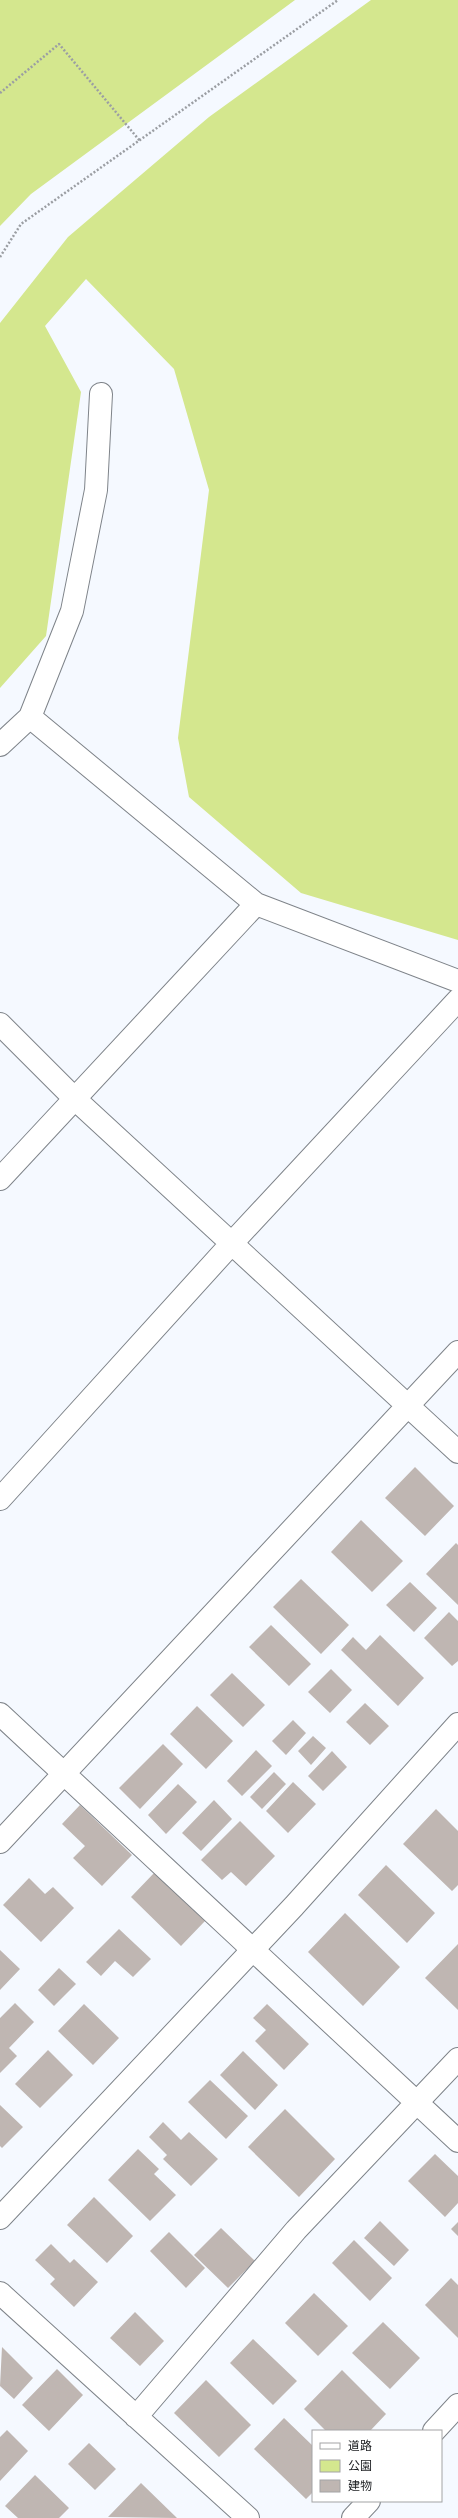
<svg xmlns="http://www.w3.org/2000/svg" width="458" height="2518" font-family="Commissioner,'Noto Sans JP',sans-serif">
  <rect width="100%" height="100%" fill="#f5f9ff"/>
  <path fill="#d4e78e" d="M 0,0 L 295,0 L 31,194 L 0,226 Z
    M 371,0 L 458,0 L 458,940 L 301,893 L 189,797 L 178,738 L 209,490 L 174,369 L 86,279 L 45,326 L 81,392 L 46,636 L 0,688 L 0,323 L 68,237 L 209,117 Z"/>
  <path fill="#bfb6b2" d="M 415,1467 L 454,1506 L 425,1536 L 385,1498 Z
    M 361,1520 L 403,1561 L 372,1592 L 331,1552 Z
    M 456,1543 L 458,1545 L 458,1605 L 426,1574 Z
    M 301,1579 L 349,1625 L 321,1654 L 273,1607 Z
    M 410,1582 L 437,1608 L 414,1632 L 386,1605 Z
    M 449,1612 L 458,1621 L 458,1661 L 452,1666 L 424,1638 Z
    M 271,1625 L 311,1664 L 289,1686 L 249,1647 Z
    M 380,1635 L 424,1678 L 398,1706 L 341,1650 L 353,1637 L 366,1650 Z
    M 331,1669 L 352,1690 L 330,1713 L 308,1692 Z
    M 232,1673 L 265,1705 L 243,1727 L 210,1695 Z
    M 365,1703 L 389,1726 L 370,1745 L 346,1722 Z
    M 197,1706 L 233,1741 L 206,1769 L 170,1734 Z
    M 293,1720 L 306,1733 L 286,1755 L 272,1741 Z
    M 313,1736 L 326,1748 L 311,1765 L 298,1751 Z
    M 163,1744 L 183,1764 L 140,1809 L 119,1788 Z
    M 256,1750 L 272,1766 L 242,1796 L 227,1781 Z
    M 332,1751 L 347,1767 L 323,1791 L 308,1776 Z
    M 274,1772 L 286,1784 L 262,1809 L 250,1797 Z
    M 293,1782 L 316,1804 L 288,1833 L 266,1811 Z
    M 178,1784 L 197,1802 L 166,1834 L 148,1815 Z
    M 214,1800 L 232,1819 L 201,1851 L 182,1833 Z
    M 80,1805 L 132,1855 L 102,1886 L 73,1858 L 85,1846 L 62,1824 Z
    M 436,1809 L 458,1831 L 458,1885 L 452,1891 L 403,1844 Z
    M 240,1821 L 275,1856 L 246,1886 L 231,1872 L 222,1880 L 201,1860 Z
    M 386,1865 L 435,1913 L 407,1943 L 358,1895 Z
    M 155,1872 L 205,1921 L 181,1946 L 131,1897 Z
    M 29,1878 L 45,1894 L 53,1887 L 74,1908 L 41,1942 L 3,1905 Z
    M 345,1913 L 400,1967 L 363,2006 L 308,1952 Z
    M 119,1929 L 151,1959 L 133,1977 L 115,1961 L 101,1976 L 86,1962 Z
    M 458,1944 L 458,2010 L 425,1978 Z
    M 0,1950 L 20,1969 L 0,1990 Z
    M 59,1968 L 76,1984 L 54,2006 L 38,1990 Z
    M 15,2003 L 34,2022 L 9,2048 L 17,2056 L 0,2073 L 0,2018 Z
    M 84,2004 L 119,2038 L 93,2065 L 58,2031 Z
    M 267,2004 L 309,2044 L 284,2070 L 255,2041 L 266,2030 L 253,2018 Z
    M 48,2050 L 73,2075 L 40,2108 L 15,2084 Z
    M 243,2051 L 278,2085 L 255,2110 L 220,2075 Z
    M 210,2080 L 248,2116 L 226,2139 L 188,2102 Z
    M 0,2105 L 23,2127 L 2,2148 L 0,2146 Z
    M 285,2109 L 335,2159 L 299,2197 L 248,2147 Z
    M 163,2122 L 181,2140 L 189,2132 L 218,2159 L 191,2186 L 163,2159 L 167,2155 L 149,2137 Z
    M 138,2149 L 159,2169 L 154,2174 L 176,2195 L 150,2221 L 108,2180 Z
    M 435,2154 L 458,2176 L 458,2203 L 445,2217 L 408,2181 Z
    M 94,2197 L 133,2236 L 107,2263 L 67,2225 Z
    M 380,2221 L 409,2250 L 394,2266 L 364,2238 Z
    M 458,2222 L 458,2236 L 451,2229 Z
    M 221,2228 L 255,2261 L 228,2288 L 194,2255 Z
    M 169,2232 L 205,2268 L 186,2288 L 150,2251 Z
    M 354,2240 L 392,2278 L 370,2301 L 332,2263 Z
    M 51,2244 L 70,2263 L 74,2259 L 98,2282 L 74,2307 L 50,2284 L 55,2279 L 35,2260 Z
    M 451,2278 L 458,2285 L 458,2338 L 425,2305 Z
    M 314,2293 L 348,2326 L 318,2356 L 285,2323 Z
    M 135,2312 L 164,2341 L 140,2366 L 110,2338 Z
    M 383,2322 L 420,2358 L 390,2389 L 352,2353 Z
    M 253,2339 L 297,2381 L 273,2405 L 230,2363 Z
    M 2,2347 L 33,2378 L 14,2399 L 0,2386 Z
    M 57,2369 L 83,2395 L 49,2431 L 22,2405 Z
    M 342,2370 L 386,2414 L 370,2431 L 326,2431 L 304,2409 Z
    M 206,2380 L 251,2425 L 219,2457 L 174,2413 Z
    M 284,2418 L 313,2446 L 313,2492 L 306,2499 L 254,2449 Z
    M 7,2430 L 28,2451 L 0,2481 L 0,2437 Z
    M 89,2443 L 116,2469 L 95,2490 L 68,2464 Z
    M 35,2475 L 69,2508 L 59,2518 L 18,2518 L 5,2506 Z
    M 141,2483 L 177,2518 L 108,2517 Z"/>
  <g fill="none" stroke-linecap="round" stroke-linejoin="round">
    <defs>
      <path id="minor" d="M 30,717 L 72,611 L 96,490 L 101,394
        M 0,745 L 30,717 L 256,904 L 458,981
        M 0,1024 L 75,1099 L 458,1452
        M 0,1179 L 256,904
        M 0,1499 L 232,1243 L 458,1000
        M 0,1714 L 458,2141
        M 0,1842 L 458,1352
        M 0,2218 L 294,1906 L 458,1724
        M 0,2293 L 248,2518
        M 136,2417 L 296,2230 L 458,2059
        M 434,2431 L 458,2405
        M 353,2518 L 369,2501"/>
    </defs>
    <use href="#minor" stroke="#7e8389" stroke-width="24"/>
    <path stroke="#9b9ea3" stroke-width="2.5" stroke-dasharray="2 2" stroke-linecap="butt" d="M 0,93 L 59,44 L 140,141
      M 0,257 L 21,224 L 338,0"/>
    <use href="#minor" stroke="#fff" stroke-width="22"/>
  </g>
  <rect x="312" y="2430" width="130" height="72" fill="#ffffff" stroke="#a3a4a5"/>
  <rect x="320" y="2443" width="20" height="6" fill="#ffffff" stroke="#a3a4a5"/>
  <text x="348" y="2450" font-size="12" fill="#1a1c1f">道路</text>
  <rect x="320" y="2460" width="20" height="12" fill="#d4e78e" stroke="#a3a4a5"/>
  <text x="348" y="2470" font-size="12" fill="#1a1c1f">公園</text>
  <rect x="320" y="2480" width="20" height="12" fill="#bfb6b2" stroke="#a3a4a5"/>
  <text x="348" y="2490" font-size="12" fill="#1a1c1f">建物</text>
</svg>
